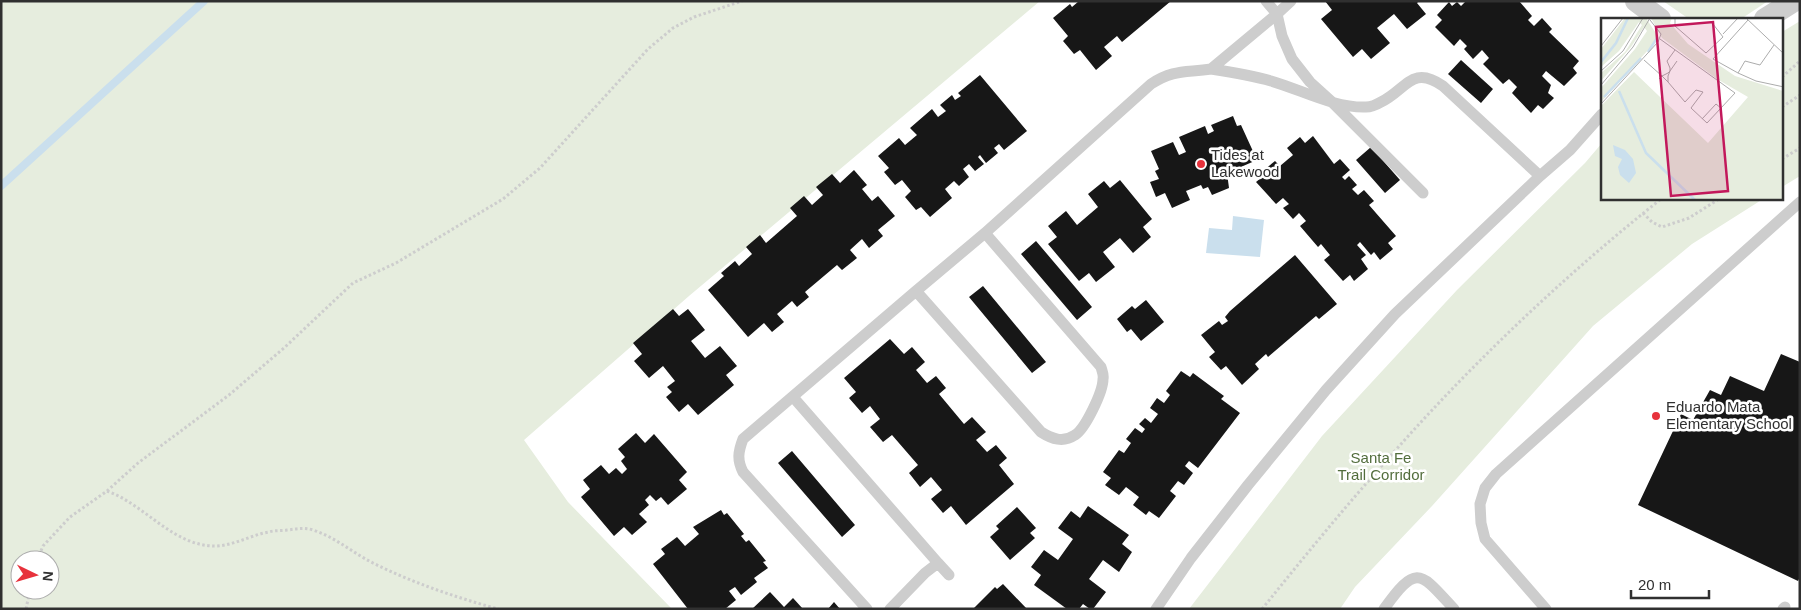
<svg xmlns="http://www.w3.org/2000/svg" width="1801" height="610" font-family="Arial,sans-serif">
  <rect width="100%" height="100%" fill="#fff"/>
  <path fill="#e6edde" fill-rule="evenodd" d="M 1,1 L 1040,1 L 689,296 L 524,440 L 568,502 L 672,609 L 1,609 ZM 20,560 L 50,560 L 50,590 L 20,590 Z
    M 1663,1 L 1768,1 L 1741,19 L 1689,19 Z
    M 1800,21 L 1800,176 L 1782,187 L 1782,32 Z
    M 1602,143 L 1602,199 L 1763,199 L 1692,244 L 1593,326 L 1432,506 L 1355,587 L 1340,609 L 1189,609 L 1322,436 L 1457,290 L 1585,163 Z"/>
  <path fill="#cadfed" d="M 1233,216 L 1264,220 L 1260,257 L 1206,253 L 1209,228 L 1232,230 Z"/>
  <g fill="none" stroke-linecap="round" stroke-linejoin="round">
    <path stroke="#cadfed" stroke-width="8" d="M 1,186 L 204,1"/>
  </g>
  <path fill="#171717" d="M 1079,1 L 1171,1 L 1122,42 L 1117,36 L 1104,47 L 1112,56 L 1096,70 L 1080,50 L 1074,54 L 1063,41 L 1068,36 L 1053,18 L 1070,4 L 1072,7 Z
    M 1325,1 L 1419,1 L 1417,3 L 1426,14 L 1407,29 L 1394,14 L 1377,28 L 1390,43 L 1371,59 L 1362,49 L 1353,57 L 1321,19 L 1332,10 Z
    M 1466,1 L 1519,1 L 1532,16 L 1528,20 L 1534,26 L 1542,18 L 1552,29 L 1549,32 L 1579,61 L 1573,68 L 1577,73 L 1564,86 L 1546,71 L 1542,76 L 1551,85 L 1548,93 L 1554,98 L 1543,109 L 1538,105 L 1531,113 L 1512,93 L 1517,87 L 1509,79 L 1503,84 L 1483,64 L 1489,58 L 1482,50 L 1473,59 L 1464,49 L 1467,46 L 1460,39 L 1454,46 L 1435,27 L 1442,20 L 1437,15 L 1449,2 L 1452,6 L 1457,2 L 1461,6 Z
    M 1461,60 L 1493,89 L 1481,103 L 1448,74 Z
    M 980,75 L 1027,131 L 1004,150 L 999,144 L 994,148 L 998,153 L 986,163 L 980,155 L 978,157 L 984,164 L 975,171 L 969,164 L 963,169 L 969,177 L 959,186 L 954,181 L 945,189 L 952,198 L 930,217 L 921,207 L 916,210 L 905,197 L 911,191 L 902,180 L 895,185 L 884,172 L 889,168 L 878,156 L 899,138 L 905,145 L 917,135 L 910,128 L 932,109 L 938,117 L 946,111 L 940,105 L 952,95 L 955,100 L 961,96 L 958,93 Z
    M 1233,116 L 1237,126 L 1241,125 L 1257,160 L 1227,173 L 1229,188 L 1212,195 L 1208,187 L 1203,189 L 1201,185 L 1186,191 L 1190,200 L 1172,208 L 1165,193 L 1156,197 L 1150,182 L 1159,179 L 1155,171 L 1159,169 L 1151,151 L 1173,142 L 1179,155 L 1186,152 L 1179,137 L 1205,126 L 1208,134 L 1214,131 L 1211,125 Z
    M 1313,136 L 1334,164 L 1340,159 L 1350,170 L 1342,177 L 1345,180 L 1349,176 L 1357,185 L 1352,189 L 1358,195 L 1364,190 L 1374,201 L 1369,205 L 1396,236 L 1388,243 L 1393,249 L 1380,260 L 1374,252 L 1371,255 L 1360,242 L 1357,245 L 1366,255 L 1361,259 L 1368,269 L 1354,281 L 1350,275 L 1343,281 L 1324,260 L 1330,255 L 1321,244 L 1318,247 L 1300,226 L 1306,221 L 1299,213 L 1293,219 L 1283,208 L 1289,204 L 1283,198 L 1276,204 L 1256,182 L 1267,173 L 1264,170 L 1275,161 L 1280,166 L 1293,155 L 1287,148 L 1300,137 L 1305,143 Z
    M 1371,147 L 1400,180 L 1385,193 L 1356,160 Z
    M 854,170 L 867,185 L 862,189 L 872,201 L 878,196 L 895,216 L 878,230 L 883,236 L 869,248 L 862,239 L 850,250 L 857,258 L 842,270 L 837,265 L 805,292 L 809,297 L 797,307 L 792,301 L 777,314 L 784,322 L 772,332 L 764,323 L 748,337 L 708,290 L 724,276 L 721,273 L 735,261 L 739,266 L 752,254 L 746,247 L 760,235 L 766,243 L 797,216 L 790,208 L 804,196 L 812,205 L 823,195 L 816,187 L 832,174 L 840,183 Z
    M 1120,180 L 1152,219 L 1143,227 L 1151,237 L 1133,253 L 1120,238 L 1103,252 L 1115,267 L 1096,282 L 1089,273 L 1079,281 L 1048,244 L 1057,237 L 1048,226 L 1066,211 L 1077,225 L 1098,207 L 1088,194 L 1104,181 L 1110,188 Z
    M 1036,241 L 1092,307 L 1077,320 L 1021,254 Z
    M 1295,255 L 1337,304 L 1319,319 L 1316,316 L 1268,357 L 1266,354 L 1255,364 L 1259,369 L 1242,385 L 1226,366 L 1221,370 L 1209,357 L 1215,352 L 1201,335 L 1219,321 L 1222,325 L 1228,321 L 1225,317 L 1230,311 Z
    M 983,286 L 1046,362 L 1032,373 L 969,297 Z
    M 1146,300 L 1164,322 L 1141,341 L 1131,329 L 1127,332 L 1117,319 L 1132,306 L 1135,309 Z
    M 673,309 L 679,316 L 688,309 L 705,330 L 691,341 L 705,358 L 720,346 L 737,366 L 726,375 L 734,385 L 698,415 L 688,404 L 679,412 L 666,397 L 672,392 L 667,387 L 675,381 L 663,366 L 649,378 L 634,361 L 642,354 L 633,343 Z
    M 890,339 L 904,354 L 912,347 L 925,362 L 916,370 L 927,383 L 936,376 L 946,388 L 939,394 L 964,424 L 972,417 L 986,432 L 976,440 L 987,452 L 996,445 L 1007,458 L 999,465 L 1014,484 L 966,525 L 951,506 L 943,513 L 931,499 L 942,490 L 931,477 L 920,487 L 909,473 L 918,465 L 892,435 L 883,442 L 870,427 L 880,419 L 870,406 L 862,413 L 849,398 L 856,392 L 844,378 Z
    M 1781,354 L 1800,362 L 1800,577 L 1798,581 L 1638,505 L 1681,414 L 1693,420 L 1710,390 L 1721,395 L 1730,376 L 1764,391 Z
    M 1181,371 L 1190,377 L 1193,373 L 1224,396 L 1221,399 L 1240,413 L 1198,468 L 1189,461 L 1185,466 L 1193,473 L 1184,485 L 1178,481 L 1170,491 L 1176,496 L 1159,518 L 1149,511 L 1146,515 L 1133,505 L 1139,497 L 1126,487 L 1119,495 L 1105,485 L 1111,478 L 1103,472 L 1119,450 L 1124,453 L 1131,443 L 1126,439 L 1135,428 L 1142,433 L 1145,429 L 1139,424 L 1145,418 L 1151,423 L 1158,414 L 1150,408 L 1157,398 L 1164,403 L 1170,395 L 1166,391 Z
    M 636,433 L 645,443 L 654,434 L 687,472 L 679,480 L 687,489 L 668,505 L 661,497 L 656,501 L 650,495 L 645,500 L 649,505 L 639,514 L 647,522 L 632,535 L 624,527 L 614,536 L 581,497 L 590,489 L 583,480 L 601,465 L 609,474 L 616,468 L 622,474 L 627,469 L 621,461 L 625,457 L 618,449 Z
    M 792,451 L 855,525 L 842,537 L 778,463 Z
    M 1088,506 L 1129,535 L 1122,544 L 1132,552 L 1119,572 L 1103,560 L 1089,579 L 1106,592 L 1093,609 L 1090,609 L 1083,604 L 1079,609 L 1067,609 L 1034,585 L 1041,575 L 1031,567 L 1044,550 L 1058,560 L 1073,539 L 1058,528 L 1071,511 L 1080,518 Z
    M 1017,507 L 1036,528 L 1030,533 L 1035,538 L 1010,560 L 990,537 L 999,529 L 996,526 Z
    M 721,510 L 724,515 L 727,513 L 744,534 L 741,536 L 746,542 L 749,540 L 766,561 L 763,562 L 768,568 L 754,578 L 757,582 L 741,595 L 735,587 L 729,591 L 736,600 L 725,609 L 688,609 L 653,564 L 665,554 L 661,549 L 677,537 L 685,546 L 699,534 L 693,527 Z
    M 1003,584 L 1027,609 L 973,609 L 995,587 L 997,589 Z
    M 770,592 L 784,607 L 793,598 L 803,609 L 752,609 Z
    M 834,602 L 840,609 L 828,609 Z"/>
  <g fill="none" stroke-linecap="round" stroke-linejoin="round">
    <path stroke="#cdcdcd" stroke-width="3" stroke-dasharray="2.5 2.5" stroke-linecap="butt" d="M 1782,77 L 1800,61
      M 1782,107 L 1800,95
      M 1782,159 L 1800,148
      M 1643,213 L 1652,222 L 1662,227 L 1689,218 L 1719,199
      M 107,491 C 146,505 173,547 217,546 C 235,545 251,535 269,532 C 275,530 281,531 287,530 C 297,529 304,527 313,530 C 335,537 353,553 373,563 C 413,583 455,597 498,609
      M 37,560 L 43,546 L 70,517 L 107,491 L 138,463 L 229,395 L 284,348 L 353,283 L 396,263 L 503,199 L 540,168 L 648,49 L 673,28 L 694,17 L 742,1
      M 26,609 L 30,590
      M 1262,609 C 1300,562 1339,514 1379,469 C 1464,371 1560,279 1661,199"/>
    <path stroke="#cdcdcd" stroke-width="11" d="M 1266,1 L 1277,14 L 1291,1
      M 1423,193 L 1331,101 L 1310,82 L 1292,59 L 1282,36 L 1277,14 L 1211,69 C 1231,72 1251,75 1271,81 C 1302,90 1334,108 1366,107 C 1371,107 1376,105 1381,102 C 1406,90 1412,64 1443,86 L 1540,176
      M 916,291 L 985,233
      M 793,397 L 938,563 L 925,573 L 890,609
      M 938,563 L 949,575
      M 867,609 L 743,472 C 737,460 738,452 743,439 L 916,291 L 1041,432 C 1052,439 1063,443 1075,435 C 1085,429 1103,392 1103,379 C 1104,375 1102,371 1101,367 L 985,233 L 1151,84 C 1174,69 1186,73 1211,69
      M 1156,609 L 1191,558 L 1248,485 L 1326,390 L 1395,314 L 1540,176 L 1570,150 L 1602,114
      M 1384,609 C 1417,563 1420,572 1454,609
      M 1546,609 L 1485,539 L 1481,523 L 1480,504 L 1485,488 L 1496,474 L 1800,202
      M 1783,609 L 1785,607"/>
    <path stroke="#cdcdcd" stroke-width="22" d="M 1636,1 L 1660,19
      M 1765,19 L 1794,1"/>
  </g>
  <g fill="#e7323c" stroke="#fff" stroke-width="2">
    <circle cx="1201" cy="164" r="5"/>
    <circle cx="1656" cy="416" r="5"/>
  </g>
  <g text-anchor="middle" stroke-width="5" stroke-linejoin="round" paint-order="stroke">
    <g font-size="15" fill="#303030" stroke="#fff" text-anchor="start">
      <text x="1211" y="160">Tides at<tspan x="1211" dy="17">Lakewood</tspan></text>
      <text x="1666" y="412">Eduardo Mata<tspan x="1666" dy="17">Elementary School</tspan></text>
    </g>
    <g font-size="15" fill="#526d3c" stroke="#fff">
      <text x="1381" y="463">Santa Fe<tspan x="1381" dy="17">Trail Corridor</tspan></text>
    </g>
  </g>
  <g transform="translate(1601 18)">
    <rect width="182" height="182" fill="#fff"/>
    <path d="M 24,0 L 45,0 L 58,20 L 0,84 L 0,70 L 34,31 L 46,13 L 43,9 L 30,29 L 0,63 L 0,55 L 24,34 L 41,7 L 38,4 L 18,33 L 0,49 L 0,31 ZM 50,0 L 71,0 L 69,5 L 87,26 L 134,58 L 182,73 L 182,182 L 0,182 L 0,88 L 33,54 L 107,125 L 147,79 L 116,61 L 61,20 Z" fill="#e6edde"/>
    <path d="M 12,127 L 24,132 L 32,141 L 35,155 L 28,165 L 19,157 L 17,149 L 21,141 L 14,138 Z" fill="#cadfed"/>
    <path fill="none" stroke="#cadfed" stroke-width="2.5" d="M 47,34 L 56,20M 0,44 L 15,25 L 27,0M 18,73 L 45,135 L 94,182M 3,79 L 40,40"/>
    <path fill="none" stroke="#acacac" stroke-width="1" d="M 74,0 L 74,8 L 105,35 L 122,19 L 112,6M 145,0 L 183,36M 122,16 L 137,0M 59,21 L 134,75 L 106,105 L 90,90 L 102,74 L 95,72 L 84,84 L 67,64M 173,27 L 159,47 L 144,43 L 137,55 L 155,63 L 183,69M 0,28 L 22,0M 74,32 L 66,43 L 69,50 L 69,53 L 67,58 L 67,64 L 61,58 L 67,55 L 69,53 L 76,43M 43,42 L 61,58 L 58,61M 0,53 L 22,33 L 42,0M 137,55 L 112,41 L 147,2M 0,67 L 32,29 L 49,0M 0,86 L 57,24 L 60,16 L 49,2M 101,101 L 115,86 L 121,91"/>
    <path fill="#c2185b" fill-opacity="0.15" stroke="#c2185b" stroke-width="2.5" d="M 112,4 L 127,173 L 70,178 L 55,9 Z"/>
    <rect width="182" height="182" fill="none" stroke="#303030" stroke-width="2.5"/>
  </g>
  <rect width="1801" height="610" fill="none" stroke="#303030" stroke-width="5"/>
  <g transform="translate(35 575) rotate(95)"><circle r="24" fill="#ffffff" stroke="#acacac"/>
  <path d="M0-4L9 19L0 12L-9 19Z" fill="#e7323c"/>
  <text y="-8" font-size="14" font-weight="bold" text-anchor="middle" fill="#303030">N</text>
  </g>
  <path d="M1631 590v8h78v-8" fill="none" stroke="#303030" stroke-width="2.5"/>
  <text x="1638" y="590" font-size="15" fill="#303030" stroke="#ffffff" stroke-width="4" paint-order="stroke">20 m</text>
</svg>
